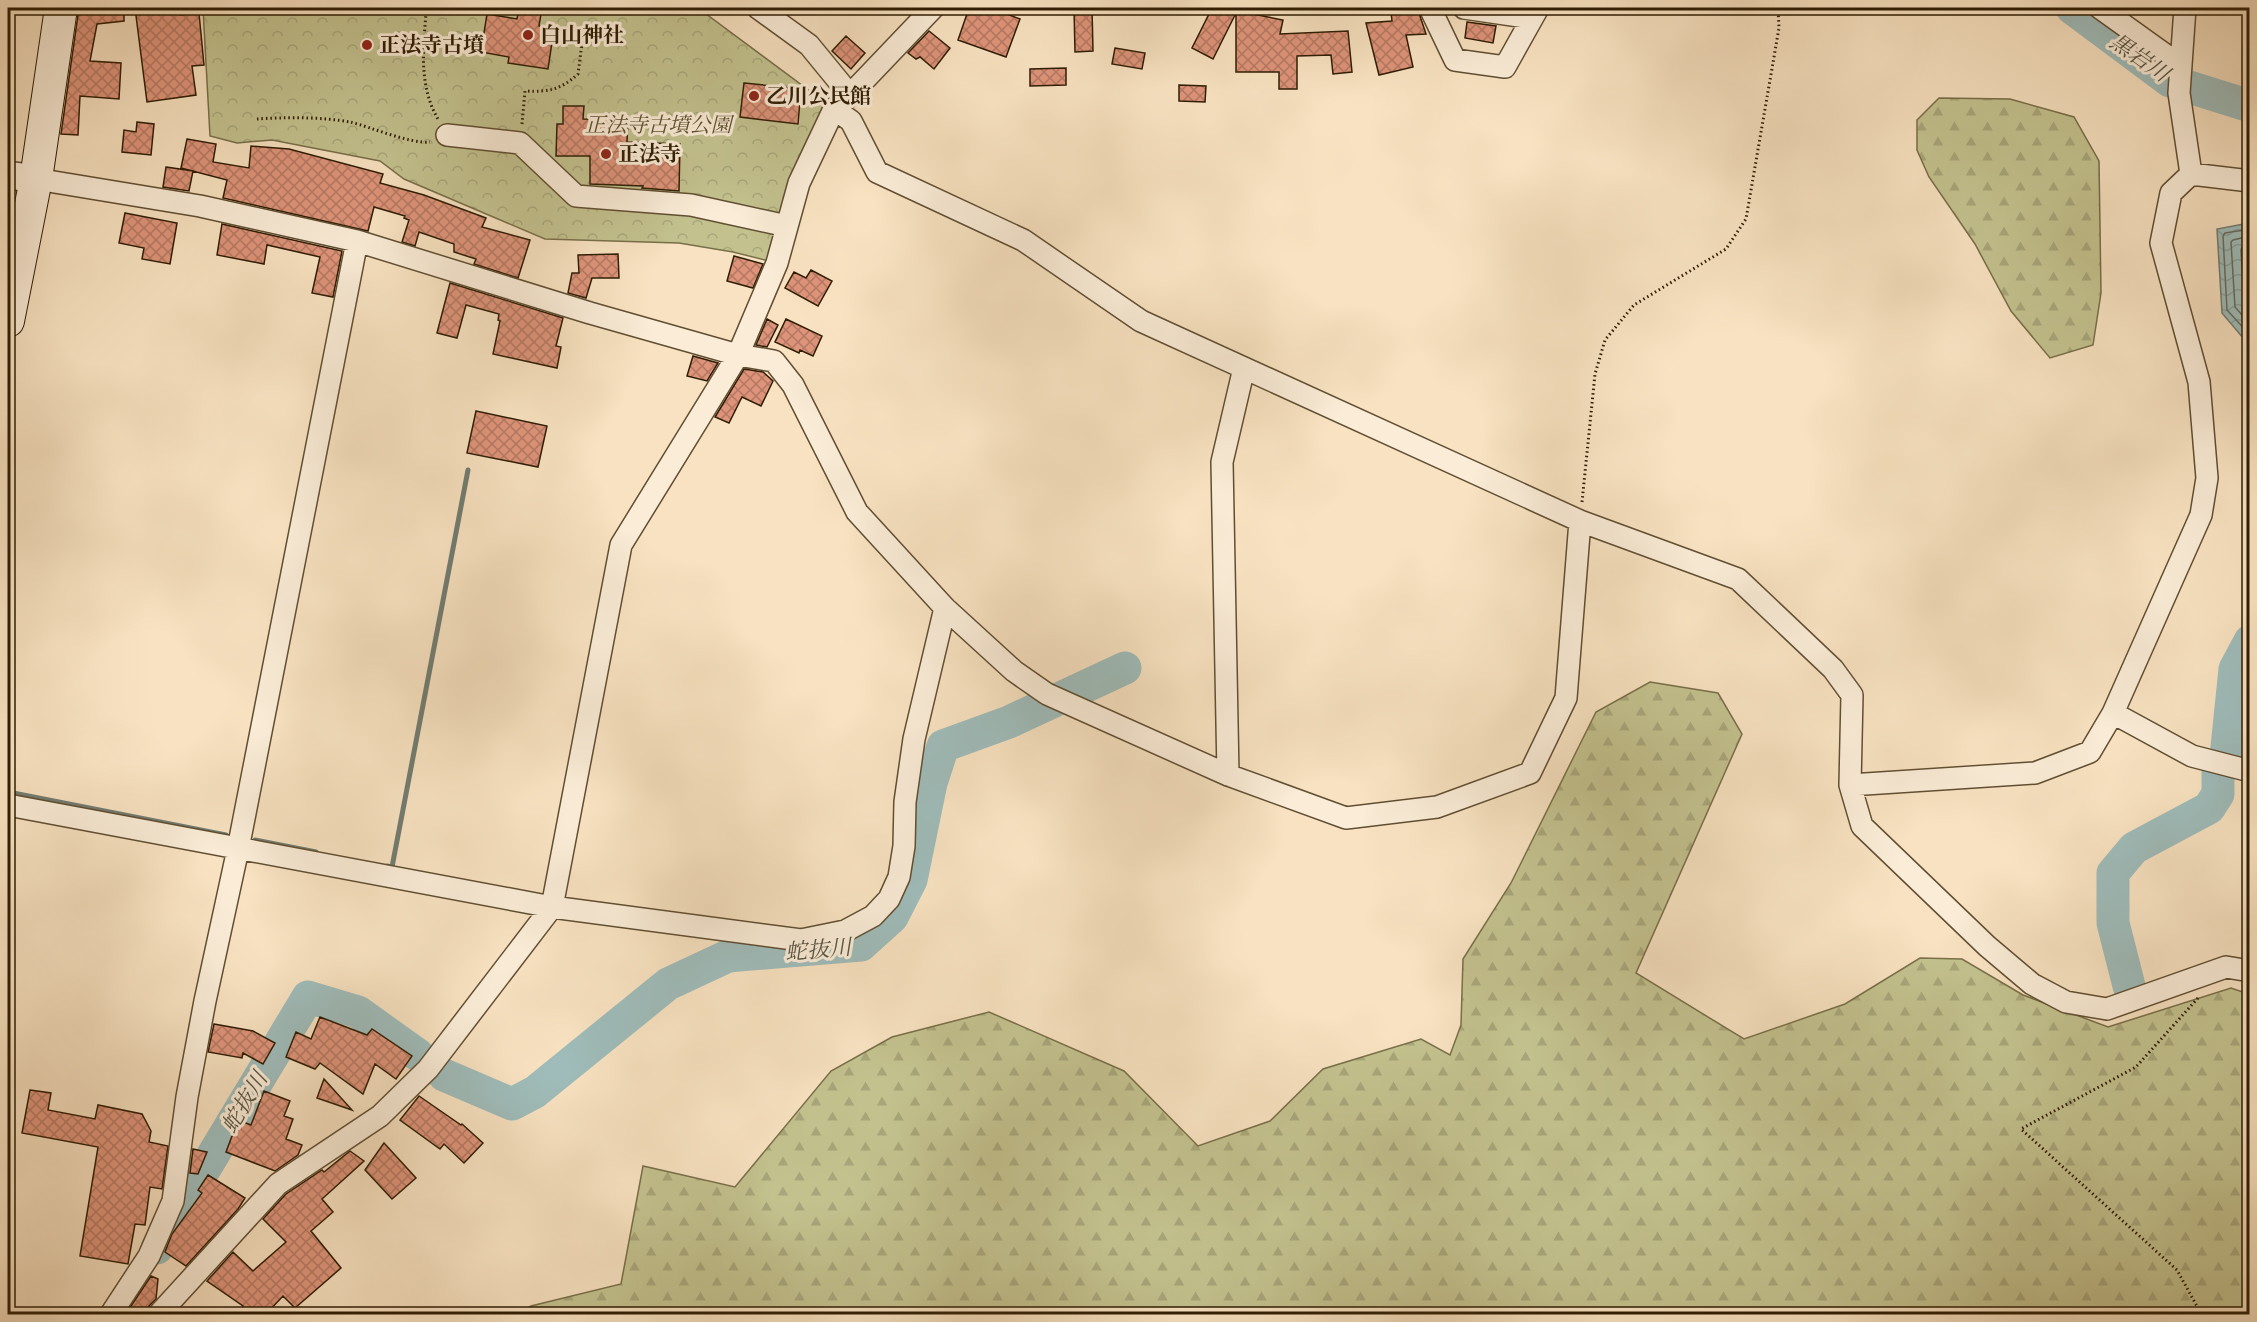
<svg xmlns="http://www.w3.org/2000/svg" width="2257" height="1322" font-family="'Sorts Mill Goudy','Noto Serif JP',serif">
  <defs>
    <pattern id="forest-firs" width="22" height="20" patternUnits="userSpaceOnUse" patternTransform="scale(1.5)"><rect width="22" height="20" fill="#c3c28f"/><path d="M5 1l3.5 6h-7zM16 11l3.5 6h-7z" fill="#a8a67a"/></pattern>
    <pattern id="park-crowns" width="20" height="18" patternUnits="userSpaceOnUse" patternTransform="scale(1.5)"><rect width="20" height="18" fill="#c3c28f"/><path d="M2 6a3 3 0 1 1 6 0M12 15a3 3 0 1 1 6 0" fill="none" stroke="#a8a67a"/></pattern>
    <pattern id="water-waves" width="16" height="10" patternUnits="userSpaceOnUse" patternTransform="scale(1.5)"><rect width="16" height="10" fill="#9fbcba"/><path d="M0 5q4-4 8 0t8 0" fill="none" stroke="#89a19e"/></pattern>
    <pattern id="building-cross-hatch" width="8" height="8" patternUnits="userSpaceOnUse" patternTransform="scale(1.5)"><rect width="8" height="8" fill="#de947a"/><path d="M0 0l8 8M0 8l8-8" fill="none" stroke="#b47862"/></pattern>
  </defs>
  <rect width="100%" height="100%" fill="#f8e2c1"/>
  <filter id="stains"><feTurbulence type="fractalNoise" baseFrequency=".00333" numOctaves="4"/><feColorMatrix values="0 0 0 0 .2 0 0 0 0 .09 0 0 0 0 .02 0 0 0 .5 -.17"/></filter>
  <radialGradient id="worn" r=".72"><stop offset=".6" stop-color="#630" stop-opacity="0"/><stop offset="1" stop-color="#630" stop-opacity=".3"/></radialGradient>
  <path fill="url(#forest-firs)" stroke="#786f49" stroke-width="1.5" d="M 1939,98 L 2010,99 L 2074,117 L 2099,161 L 2101,293 L 2093,345 L 2050,358 L 2011,311 L 1975,244 L 1929,177 L 1917,150 L 1917,120 Z
    M 1650,682 L 1718,693 L 1742,734 L 1636,973 L 1744,1039 L 1845,1004 L 1920,958 L 1962,959 L 2023,995 L 2108,1027 L 2231,988 L 2249,994 L 2249,1314 L 519,1314 L 531,1306 L 621,1284 L 643,1166 L 735,1187 L 831,1071 L 892,1037 L 989,1012 L 1124,1071 L 1198,1146 L 1270,1121 L 1323,1069 L 1421,1039 L 1450,1055 L 1461,1025 L 1463,959 L 1511,883 L 1596,712 Z"/>
  <path fill="url(#park-crowns)" stroke="#786f49" stroke-width="1.5" d="M 201,8 L 698,8 L 834,109 L 777,263 L 733,252 L 679,243 L 545,239 L 404,179 L 380,161 L 272,140 L 237,143 L 210,136 L 203,9 Z"/>
  <path fill="url(#water-waves)" stroke="#727c71" stroke-width="1.5" d="M 2249,223 L 2250,223 L 2249,345 L 2222,313 L 2217,229 Z"/>
  <g fill="none" stroke-linecap="round" stroke-linejoin="round">
    <path stroke="#666c5e" stroke-width="1.5" d="M 2250,229 L 2225,233 L 2223,236 L 2227,310 L 2250,335
      M 2250,236 L 2233,240 L 2231,242 L 2235,307 L 2250,324
      M 2250,246 L 2242,247 L 2241,250 L 2244,303 L 2250,311"/>
    <path stroke="#727c71" stroke-width="5" d="M 8,792 L 226,835
      M 255,840 L 316,852
      M 387,866 L 392,867 L 468,470"/>
    <path stroke="#9fbcba" stroke-width="33" d="M 2072,8 L 2170,81 L 2250,106
      M 2226,757 L 2235,669 L 2250,641
      M 2129,986 L 2113,923 L 2113,873 L 2134,848 L 2209,808 L 2218,794 L 2218,771
      M 444,1075 L 512,1104 L 535,1092 L 668,984 L 728,956 L 861,945 L 892,917 L 911,880 L 931,783 L 943,746 L 1009,722 L 1125,668
      M 157,1248 L 308,997 L 358,1012 L 418,1055"/>
  </g>
  <path fill="url(#building-cross-hatch)" stroke="#2e1c03" stroke-width="1.5" d="M 79,8 L 124,8 L 124,21 L 97,24 L 90,61 L 121,63 L 119,99 L 80,96 L 78,135 L 61,134 Z
    M 135,8 L 179,8 L 180,15 L 199,13 L 204,65 L 192,66 L 196,95 L 147,102 Z
    M 519,8 L 542,8 L 539,26 L 554,29 L 548,69 L 508,63 L 509,57 L 481,52 L 487,14 L 517,19 Z
    M 969,8 L 991,8 L 1020,19 L 1006,57 L 958,40 Z
    M 1074,8 L 1092,8 L 1093,51 L 1075,52 Z
    M 1212,8 L 1239,8 L 1237,11 L 1283,20 L 1280,34 L 1348,31 L 1352,72 L 1333,74 L 1331,55 L 1297,56 L 1297,89 L 1279,89 L 1279,72 L 1236,72 L 1236,13 L 1213,59 L 1192,48 Z
    M 1418,10 L 1426,34 L 1406,35 L 1413,67 L 1379,75 L 1366,23 L 1392,21 L 1391,12 Z
    M 1467,22 L 1496,26 L 1493,43 L 1465,38 Z
    M 929,31 L 950,48 L 934,69 L 920,57 L 916,59 L 908,53 Z
    M 846,36 L 865,53 L 851,69 L 832,51 Z
    M 1115,48 L 1145,53 L 1142,69 L 1112,64 Z
    M 1066,68 L 1066,85 L 1030,86 L 1030,69 Z
    M 744,83 L 801,89 L 798,124 L 740,117 Z
    M 1179,85 L 1206,86 L 1205,102 L 1179,101 Z
    M 563,106 L 584,106 L 583,119 L 628,120 L 627,142 L 680,144 L 679,191 L 642,188 L 643,186 L 590,184 L 590,156 L 556,156 L 557,124 L 563,124 Z
    M 137,122 L 154,124 L 151,155 L 122,152 L 124,130 L 136,132 Z
    M 187,139 L 216,144 L 213,162 L 249,168 L 251,146 L 289,149 L 383,174 L 380,183 L 424,195 L 486,218 L 482,227 L 530,240 L 518,278 L 474,264 L 476,259 L 454,252 L 454,244 L 419,232 L 415,246 L 402,242 L 409,220 L 404,218 L 405,216 L 374,207 L 368,231 L 223,198 L 227,180 L 181,168 Z
    M 166,167 L 193,171 L 189,191 L 163,187 Z
    M 125,213 L 177,223 L 170,264 L 142,259 L 144,248 L 119,243 Z
    M 222,224 L 342,251 L 333,297 L 312,293 L 320,257 L 267,245 L 264,264 L 217,255 Z
    M 618,254 L 619,278 L 592,278 L 586,298 L 568,293 L 572,273 L 579,273 L 578,255 Z
    M 734,256 L 763,264 L 753,288 L 727,281 Z
    M 811,270 L 832,281 L 818,306 L 785,288 L 794,272 L 806,278 Z
    M 450,283 L 563,318 L 556,346 L 561,347 L 557,368 L 493,354 L 500,321 L 498,320 L 499,314 L 466,305 L 457,338 L 437,333 Z
    M 767,319 L 778,325 L 767,347 L 756,345 Z
    M 786,319 L 822,336 L 813,356 L 800,350 L 799,353 L 775,342 Z
    M 693,356 L 718,363 L 707,381 L 687,376 Z
    M 744,369 L 763,372 L 773,381 L 761,406 L 742,397 L 729,423 L 715,417 Z
    M 476,411 L 547,426 L 538,467 L 467,453 Z
    M 320,1017 L 367,1035 L 372,1029 L 412,1056 L 396,1079 L 375,1064 L 363,1094 L 320,1063 L 315,1069 L 286,1057 L 296,1032 L 311,1039 Z
    M 214,1024 L 253,1031 L 275,1043 L 263,1064 L 243,1053 L 242,1058 L 208,1052 Z
    M 324,1079 L 352,1110 L 317,1098 Z
    M 30,1090 L 51,1093 L 48,1110 L 95,1119 L 98,1105 L 142,1114 L 151,1131 L 149,1142 L 168,1146 L 162,1189 L 150,1187 L 145,1225 L 135,1224 L 128,1264 L 80,1256 L 98,1147 L 22,1133 Z
    M 264,1091 L 290,1101 L 284,1116 L 293,1119 L 286,1139 L 302,1145 L 298,1155 L 275,1171 L 226,1152 L 238,1120 L 251,1125 Z
    M 419,1096 L 461,1125 L 462,1124 L 483,1143 L 464,1163 L 444,1144 L 440,1149 L 400,1120 Z
    M 384,1143 L 416,1178 L 392,1199 L 365,1170 Z
    M 193,1149 L 207,1152 L 198,1174 L 190,1173 Z
    M 350,1151 L 364,1161 L 322,1199 L 333,1212 L 311,1231 L 341,1268 L 295,1308 L 283,1296 L 266,1314 L 239,1314 L 243,1306 L 207,1281 L 233,1252 L 253,1271 L 286,1242 L 263,1219 L 286,1194 L 322,1170 L 324,1172 Z
    M 208,1175 L 245,1198 L 238,1209 L 186,1266 L 165,1252 L 172,1234 L 202,1193 L 198,1190 Z
    M 151,1276 L 158,1279 L 156,1299 L 149,1306 L 147,1314 L 127,1312 Z"/>
  <g fill="none" stroke-linecap="round" stroke-linejoin="round">
    <defs>
      <path id="minor" d="M 758,8 L 809,45 L 850,95
        M 1430,8 L 1455,60 L 1505,67 L 1538,8
        M 1464,8 L 1532,18
        M 2100,8 L 2181,66
        M 834,109 L 851,121 L 877,172 L 1023,240 L 1141,321 L 1580,521 L 1738,579 L 1833,669 L 1852,695 L 1850,785 L 1862,826 L 1987,946 L 2032,984 L 2066,1002 L 2107,1009 L 2226,967 L 2250,971
        M 447,135 L 520,143 L 576,196 L 691,205 L 787,226
        M 2191,174 L 2250,181
        M 36,179 L 200,206 L 357,241 L 590,313 L 738,355 L 774,361 L 793,385 L 857,512 L 945,608 L 1014,671 L 1047,694 L 1228,775 L 1346,818 L 1437,807 L 1530,773 L 1566,698 L 1580,521
        M 2113,713 L 2192,756 L 2250,771
        M 1228,775 L 1222,462 L 1244,368
        M 1850,785 L 2035,773 L 2090,752 L 2113,713 L 2201,515 L 2207,478 L 2199,382 L 2161,243 L 2171,193 L 2191,174 L 2179,93 L 2185,8
        M 8,805 L 552,907 L 801,940 L 845,931 L 873,916 L 889,899 L 899,877 L 904,846 L 905,802 L 914,739 L 945,608
        M 111,1314 L 149,1256 L 173,1201 L 187,1097 L 205,1001 L 238,849 L 357,241
        M 159,1314 L 278,1184 L 380,1116 L 428,1069 L 552,907 L 621,545 L 738,355 L 777,263 L 799,183 L 834,109 L 850,95 L 933,8"/>
      <path id="tertiary" d="M 8,175 L 36,179"/>
      <path id="secondary" d="M 8,321 L 36,179 L 61,8"/>
    </defs>
    <use href="#minor" stroke="#604e32" stroke-width="24"/>
    <use href="#tertiary" stroke="#604e32" stroke-width="30"/>
    <use href="#secondary" stroke="#2e1c03" stroke-width="34"/>
    <path stroke="#2e1c03" stroke-width="3" stroke-dasharray="1.5 3" stroke-linecap="butt" d="M 429,8 L 426,14 C 423,49 419,87 438,119
      M 257,119 C 284,117 324,117 350,122 C 371,127 410,144 430,142
      M 522,124 L 525,91 C 549,92 560,90 578,74 L 582,43
      M 1582,502 L 1595,374 L 1605,340 L 1634,305 L 1726,249 L 1746,219 L 1779,28 L 1778,8
      M 2198,998 L 2136,1067 L 2021,1129 L 2177,1270 L 2199,1310 L 2200,1314"/>
    <use href="#minor" stroke="#faecd7" stroke-width="21"/>
    <use href="#tertiary" stroke="#faecd7" stroke-width="27"/>
    <use href="#secondary" stroke="#faecd7" stroke-width="32"/>
  </g>
  <g fill="#8f2418" stroke="#faecd7" stroke-width="2">
    <circle cx="528" cy="35" r="6"/>
    <circle cx="367" cy="45" r="6"/>
    <circle cx="754" cy="96" r="6"/>
    <circle cx="606" cy="154" r="6"/>
  </g>
  <g text-anchor="middle" stroke-width="6" stroke-linejoin="round" paint-order="stroke">
    <g font-size="21" font-weight="bold" fill="#2e1c03" stroke="#faecd7" text-anchor="start">
      <text x="540" y="42">白山神社</text>
      <text x="379" y="52">正法寺古墳</text>
      <text x="766" y="103">乙川公民館</text>
      <text x="618" y="161">正法寺</text>
    </g>
    <g font-size="21" font-style="italic" fill="#5b4e2d" stroke="#faecd7">
      <text x="658" y="132">正法寺古墳公園</text>
    </g>
    <g font-size="22" font-style="italic" fill="#565443" stroke="#faecd7">
      <text transform="translate(2140 57) rotate(35)" y="8">黒岩川</text>
      <text transform="translate(818 949) rotate(-5)" y="8">蛇抜川</text>
      <text transform="translate(244 1102) rotate(-59)" y="8">蛇抜川</text>
    </g>
  </g>
  <rect width="2257" height="1322" fill="none" stroke="#f8e2c1" stroke-width="30"/>
  <rect x="9" y="9" width="2239" height="1304" fill="none" stroke="#2e1c03" stroke-width="3"/>
  <rect x="15" y="15" width="2227" height="1292" fill="none" stroke="#2e1c03" stroke-width="1.5"/>
  <rect width="100%" height="100%" filter="url(#stains)"/>
  <rect width="100%" height="100%" fill="url(#worn)"/>
</svg>
